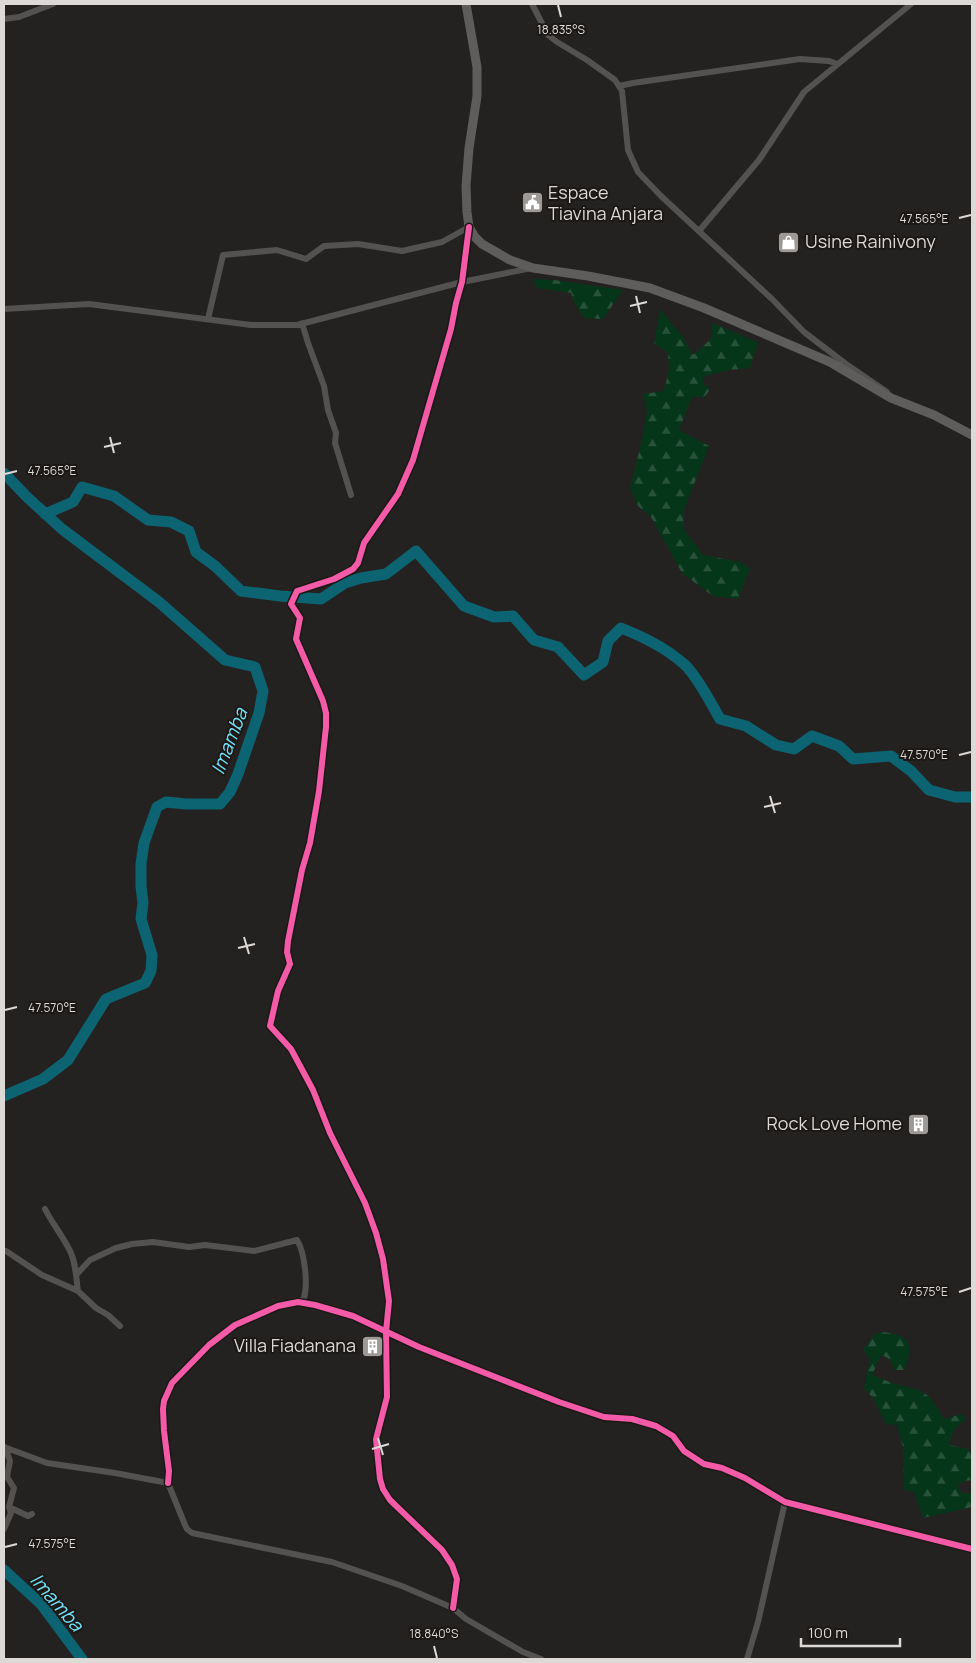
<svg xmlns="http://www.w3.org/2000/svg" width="976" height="1663" font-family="Manrope,sans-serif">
  <defs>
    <pattern id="forest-firs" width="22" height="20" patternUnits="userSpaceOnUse" patternTransform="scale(1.25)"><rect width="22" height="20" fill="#05361a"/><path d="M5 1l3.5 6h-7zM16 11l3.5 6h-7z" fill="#29523b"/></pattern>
  </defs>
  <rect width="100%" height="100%" fill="#242220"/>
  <path fill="url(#forest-firs)" d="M 533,279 L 554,280 L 623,290 L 603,319 L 584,318 L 574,302 L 571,293 L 537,288 Z
    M 660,309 L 683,337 L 693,355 L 712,338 L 712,323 L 758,342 L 750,368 L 728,370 L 705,376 L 702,382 L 710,390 L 704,397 L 692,397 L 679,430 L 709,446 L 684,510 L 683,528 L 703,555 L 740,562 L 750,568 L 738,599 L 713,596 L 682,573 L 651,517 L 638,506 L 630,488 L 642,440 L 647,411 L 643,394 L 664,391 L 669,370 L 668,353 L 654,343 Z
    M 881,1332 C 909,1334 916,1344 904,1370 L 895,1370 L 888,1358 L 881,1355 L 872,1375 L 892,1383 L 919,1390 L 930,1397 L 944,1419 L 962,1414 L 966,1418 L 953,1431 L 949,1445 L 968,1449 L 972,1455 L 972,1480 L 965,1481 L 958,1485 L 961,1493 L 972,1493 L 972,1507 L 923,1518 L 914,1492 L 904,1490 L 903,1447 L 897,1425 L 886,1424 L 873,1398 L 864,1388 L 870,1359 L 863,1350 L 875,1334 Z"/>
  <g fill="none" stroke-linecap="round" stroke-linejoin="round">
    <path stroke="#0c6473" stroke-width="11" d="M 4,473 L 27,497 L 62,529 L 159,602 L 225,660 L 255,667 L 263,691 L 259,713 L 238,774 L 230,792 L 220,804 L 186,804 L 166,802 L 157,807 L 144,843 L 141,864 L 141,886 L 143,903 L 141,919 L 152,955 L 151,971 L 145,983 L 106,999 L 68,1060 L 43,1079 L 4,1096
      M 45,514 L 73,502 L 82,487 L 114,496 L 148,520 L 171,522 L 189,531 L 196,552 L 215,566 L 241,591 L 280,596 L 321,599 L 345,583 L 361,578 L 386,574 L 416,551 L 464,606 L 494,617 L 513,616 L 534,640 L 558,647 L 584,675 L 603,662 L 608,641 L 621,628 C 644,637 666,648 684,664 C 696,674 712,705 720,719 L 746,726 L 776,745 L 794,749 L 812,736 L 839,746 L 853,759 L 891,756 L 911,771 L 929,790 L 955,797 L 972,797
      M 4,1570 L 41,1604 L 82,1659"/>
    <path stroke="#535251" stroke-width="6" d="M 532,4 L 548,35 L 557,42 L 587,60 L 615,80 L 622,91 L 628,150 L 638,172 L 661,196 L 772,299 L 804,332 L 846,364 L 887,392
      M 4,19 L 19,17 L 53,4
      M 619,86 L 633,83 L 800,59 L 829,61 L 837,64
      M 699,231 L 759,160 L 804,92 L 911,4
      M 4,309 L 89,304 L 251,325 L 297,325 L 462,282 L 532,268
      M 208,319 L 223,255 L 277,250 L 306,259 L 324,246 L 358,244 L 402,251 L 442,242 L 469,227
      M 302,323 L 308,343 L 324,386 L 328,410 L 336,433 L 335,443 L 351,495
      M 45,1209 C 52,1223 62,1235 69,1249 C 76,1261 76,1278 78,1291
      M 6,1251 L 42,1275 L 78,1291 L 96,1308 L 108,1315 L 120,1326
      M 76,1275 L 90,1260 L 116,1248 L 132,1244 L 153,1242 L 189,1247 L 205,1245 L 254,1251 L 297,1240 C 305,1253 308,1284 304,1298 L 298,1302
      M 4,1447 L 47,1463 L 115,1473 L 168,1483 L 185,1525 L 187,1529 L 192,1533 L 332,1562 L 402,1586 L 453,1608 L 466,1619 L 523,1652 L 541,1659
      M 5,1447 L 10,1461 L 7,1477 L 14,1488 L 9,1507 L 28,1516 L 32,1514
      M 168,1483 L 169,1471 L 164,1431 L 163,1409 L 164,1401 L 172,1383 L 209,1345 L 235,1325 L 278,1306 L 298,1302 L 315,1305 L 353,1316 L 419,1347 L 559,1402 L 604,1417 L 632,1419 L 656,1426 L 673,1436 L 684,1451 L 704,1464 L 722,1468 L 745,1478 L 785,1502 L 972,1549
      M 4,1529 L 11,1513 L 9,1507
      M 453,1608 L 457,1579 L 452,1565 L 442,1550 L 390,1500 L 383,1489 L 380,1479 L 376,1439 L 387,1397 L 386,1332 L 389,1301 L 383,1259 L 376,1233 L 365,1203 L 330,1133 L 313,1090 L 291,1049 L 270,1026 L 278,991 L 290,964 L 287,952 L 288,941 L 302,870 L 310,843 L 319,791 L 326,727 L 326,713 L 323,701 L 296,639 L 300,618 L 291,604 L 297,591 L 334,579 L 353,569 L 358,563 L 364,543 L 398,494 L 413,460 L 451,329 L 456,303 L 462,282 L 469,227
      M 747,1659 L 758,1622 L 785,1502"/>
    <path stroke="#5e5d5c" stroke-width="9" d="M 466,4 L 477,67 L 477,96 L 469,148 L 466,186 L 467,212 L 469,227 L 475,237 L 482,244 L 510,260 L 533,268 L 588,276 L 650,288 L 704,308 L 830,362 L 891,398 L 934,415 L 972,435"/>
    <defs>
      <path id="cycleway" d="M 168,1483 L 169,1471 L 164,1431 L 163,1409 L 164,1401 L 172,1383 L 209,1345 L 235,1325 L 278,1306 L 298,1302 L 315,1305 L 353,1316 L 419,1347 L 559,1402 L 604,1417 L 632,1419 L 656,1426 L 673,1436 L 684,1451 L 704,1464 L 722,1468 L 745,1478 L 785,1502 L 972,1549
        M 453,1608 L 457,1579 L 452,1565 L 442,1550 L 390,1500 L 383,1489 L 380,1479 L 376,1439 L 387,1397 L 386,1332 L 389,1301 L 383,1259 L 376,1233 L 365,1203 L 330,1133 L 313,1090 L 291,1049 L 270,1026 L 278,991 L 290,964 L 287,952 L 288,941 L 302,870 L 310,843 L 319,791 L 326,727 L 326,713 L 323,701 L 296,639 L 300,618 L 291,604 L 297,591 L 334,579 L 353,569 L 358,563 L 364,543 L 398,494 L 413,460 L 451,329 L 456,303 L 462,282 L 469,227"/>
    </defs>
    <use href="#cycleway" stroke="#1c1815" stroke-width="9"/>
    <use href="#cycleway" stroke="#f35aa7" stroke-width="6"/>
  </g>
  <path fill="none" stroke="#dcd9d7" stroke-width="2" d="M 558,5 L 561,17M 959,218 L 971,215M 636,296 L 640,313M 630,306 L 647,302M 110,437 L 114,453M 104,447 L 121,443M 5,474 L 17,471M 959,755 L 971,752M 770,796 L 775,813M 764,807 L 781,803M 244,937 L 249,954M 238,948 L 255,944M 5,1010 L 17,1007M 959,1292 L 971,1288M 378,1438 L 383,1455M 372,1449 L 389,1444M 5,1547 L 17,1544M 434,1646 L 437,1658"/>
  <defs>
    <symbol id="civic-square" viewBox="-11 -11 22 22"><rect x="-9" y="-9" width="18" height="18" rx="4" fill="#9c9997" stroke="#1c1815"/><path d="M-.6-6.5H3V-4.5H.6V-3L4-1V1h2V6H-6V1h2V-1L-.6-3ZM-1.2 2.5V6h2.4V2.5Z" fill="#fff"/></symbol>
    <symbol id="shop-square" viewBox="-11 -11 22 22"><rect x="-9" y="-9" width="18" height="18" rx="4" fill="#9c9997" stroke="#1c1815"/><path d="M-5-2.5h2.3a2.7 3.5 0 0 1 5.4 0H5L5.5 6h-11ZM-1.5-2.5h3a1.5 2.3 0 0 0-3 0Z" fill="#fff"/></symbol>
    <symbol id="building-square" viewBox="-11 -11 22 22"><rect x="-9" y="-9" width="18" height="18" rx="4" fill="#9c9997" stroke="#1c1815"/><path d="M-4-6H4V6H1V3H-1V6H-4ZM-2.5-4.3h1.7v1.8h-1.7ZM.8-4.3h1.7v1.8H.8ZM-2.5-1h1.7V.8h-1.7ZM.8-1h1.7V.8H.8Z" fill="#fff"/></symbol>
  </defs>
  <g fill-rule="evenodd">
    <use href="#civic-square" x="520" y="190" width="25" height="25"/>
    <use href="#shop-square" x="776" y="230" width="25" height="25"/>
    <use href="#building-square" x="906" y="1112" width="25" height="25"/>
    <use href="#building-square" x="360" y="1334" width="25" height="25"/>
  </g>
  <g text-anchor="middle" stroke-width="4" stroke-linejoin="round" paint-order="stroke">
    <g font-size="18" fill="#dcd9d7" stroke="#1c1815" text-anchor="start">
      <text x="548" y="199">Espace<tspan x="548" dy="21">Tiavina Anjara</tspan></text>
      <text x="805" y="248">Usine Rainivony</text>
      <text x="902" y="1130" text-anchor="end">Rock Love Home</text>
      <text x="356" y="1352" text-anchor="end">Villa Fiadanana</text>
    </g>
    <g font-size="19" font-style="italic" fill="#73e2fa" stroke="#1c1815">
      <text transform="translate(229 741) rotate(-69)" y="7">Imamba</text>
      <text transform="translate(57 1602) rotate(49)" y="7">Imamba</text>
    </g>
  </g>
  <g font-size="12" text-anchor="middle" fill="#dcd9d7" stroke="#1c1815" stroke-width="4" stroke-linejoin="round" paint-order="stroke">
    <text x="561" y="34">18.835°S</text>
    <text x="924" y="223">47.565°E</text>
    <text x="52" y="475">47.565°E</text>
    <text x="924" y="759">47.570°E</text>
    <text x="52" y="1012">47.570°E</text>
    <text x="924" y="1296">47.575°E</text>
    <text x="52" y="1548">47.575°E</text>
    <text x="434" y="1638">18.840°S</text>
  </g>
  <rect width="976" height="1663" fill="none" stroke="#dcd9d7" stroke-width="10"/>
  <path d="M801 1638v8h99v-8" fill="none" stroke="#dcd9d7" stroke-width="2.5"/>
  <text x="808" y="1638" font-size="15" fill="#dcd9d7" stroke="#1c1815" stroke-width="4" paint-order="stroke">100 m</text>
</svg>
